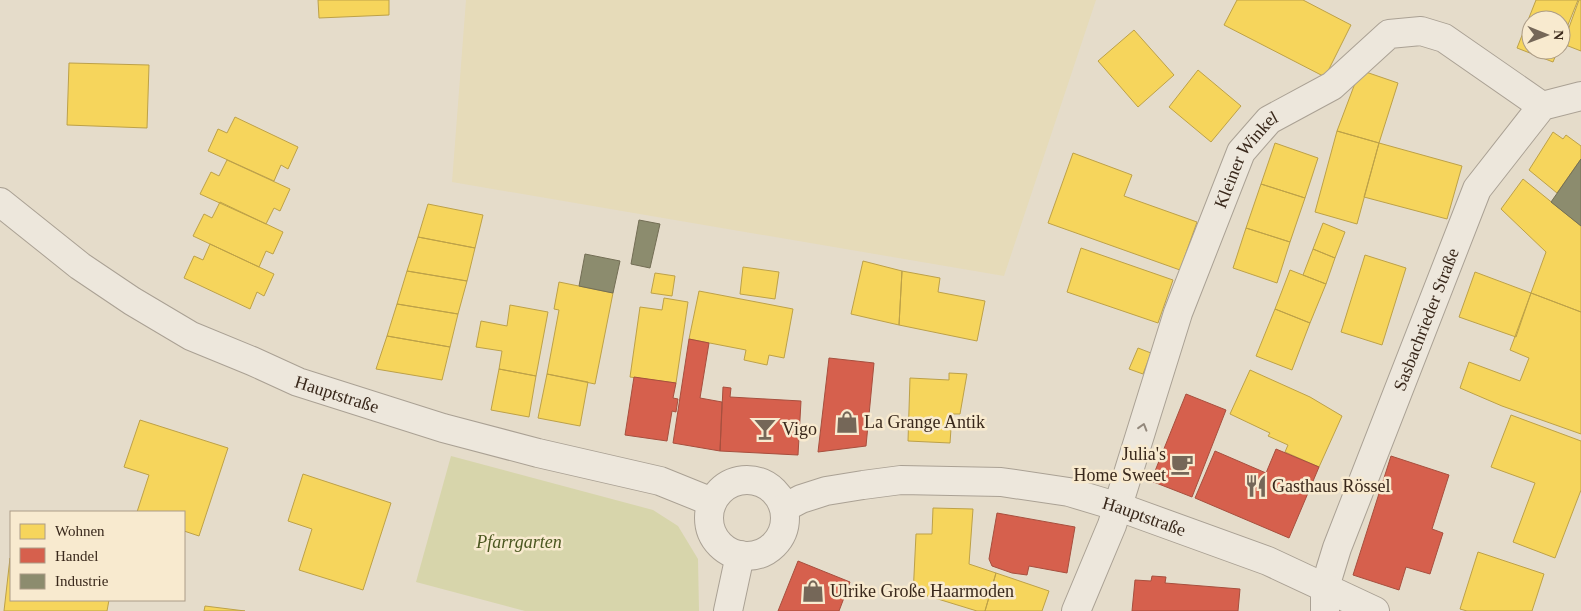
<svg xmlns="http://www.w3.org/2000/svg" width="1581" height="611" font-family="'Times New Roman',serif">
  <rect width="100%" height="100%" fill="#e5dcca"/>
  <path fill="#e6dbb9" d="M 466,0 L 1096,0 L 1004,276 L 452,182 Z"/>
  <path fill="#d7d5ab" d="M 451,456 L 653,510 L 678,526 L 698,559 L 699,611 L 525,611 L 416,582 Z"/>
  <path fill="#f6d55c" stroke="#bda148" d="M 318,0 L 389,0 L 389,15 L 319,18 Z
    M 1237,0 L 1303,0 L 1351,25 L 1325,77 L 1224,25 Z
    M 1536,0 L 1578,0 L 1561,42 L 1561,20 L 1531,20 L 1531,50 L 1558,50 L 1553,62 L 1517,48 Z
    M 1579,0 L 1581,0 L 1581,51 L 1563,44 Z
    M 1134,30 L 1174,75 L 1138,107 L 1098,61 Z
    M 69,63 L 149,65 L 147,128 L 67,125 Z
    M 1198,70 L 1241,106 L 1211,142 L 1169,107 Z
    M 1360,70 L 1398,83 L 1379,143 L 1337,131 Z
    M 235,117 L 298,147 L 288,169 L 281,165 L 274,181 L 208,151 L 218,129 L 227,133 Z
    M 1337,131 L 1379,143 L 1357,224 L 1315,212 Z
    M 1553,132 L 1563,139 L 1566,135 L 1581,146 L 1581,159 L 1557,193 L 1529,170 Z
    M 1275,143 L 1318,158 L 1305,198 L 1261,184 Z
    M 1379,143 L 1462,166 L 1447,219 L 1364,197 Z
    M 1073,153 L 1132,175 L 1124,196 L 1197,222 L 1180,270 L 1048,223 Z
    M 227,160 L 290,189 L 280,211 L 274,208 L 266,224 L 200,194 L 211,172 L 219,176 Z
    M 1523,179 L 1581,226 L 1581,312 L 1531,293 L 1546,252 L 1501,209 Z
    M 1261,184 L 1305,198 L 1290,242 L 1246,228 Z
    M 220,202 L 283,232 L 273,254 L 266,251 L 259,267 L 193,236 L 204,214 L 212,218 Z
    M 428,204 L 483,215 L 475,248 L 418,237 Z
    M 1323,223 L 1345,232 L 1335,258 L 1313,249 Z
    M 1246,228 L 1290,242 L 1277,283 L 1233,268 Z
    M 418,237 L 475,248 L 467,281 L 407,271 Z
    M 210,244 L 274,274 L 264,296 L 257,292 L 250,309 L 184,278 L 194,256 L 203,260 Z
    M 1081,248 L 1173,280 L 1158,323 L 1067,292 Z
    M 1313,249 L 1335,258 L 1326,284 L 1303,275 Z
    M 1365,255 L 1406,268 L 1382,345 L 1341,332 Z
    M 863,261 L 902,271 L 899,325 L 851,314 Z
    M 743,267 L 779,272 L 775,299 L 740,294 Z
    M 1290,270 L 1326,284 L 1310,323 L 1275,309 Z
    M 407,271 L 467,281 L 458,314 L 397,304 Z
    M 902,271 L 940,278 L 938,292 L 985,301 L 977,341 L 899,325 Z
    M 1475,272 L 1531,293 L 1516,337 L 1459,317 Z
    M 655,273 L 675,276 L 672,296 L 651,293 Z
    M 559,282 L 613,293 L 595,384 L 547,374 L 559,310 L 554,309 Z
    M 699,291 L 793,309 L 784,358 L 769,355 L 767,365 L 744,360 L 746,350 L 689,339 Z
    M 1531,293 L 1581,312 L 1581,434 L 1502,406 L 1460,388 L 1469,362 L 1520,381 L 1529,358 L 1510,350 Z
    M 664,298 L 688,302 L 676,383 L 630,377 L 640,307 L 662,310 Z
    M 397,304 L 458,314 L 450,347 L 387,336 Z
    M 510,305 L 548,312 L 536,376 L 499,369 L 502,351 L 476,347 L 481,321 L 507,326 Z
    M 1275,309 L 1310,323 L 1292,370 L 1256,356 Z
    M 387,336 L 450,347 L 442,380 L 376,369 Z
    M 1138,348 L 1151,353 L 1143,374 L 1129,369 Z
    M 499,369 L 536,376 L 529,417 L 491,410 Z
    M 1250,370 L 1310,397 L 1342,416 L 1319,467 L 1285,452 L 1288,445 L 1268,436 L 1270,433 L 1230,414 Z
    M 949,373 L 967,374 L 960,414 L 952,414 L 950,443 L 908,441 L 910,378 L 949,380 Z
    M 547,374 L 588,382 L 580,426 L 538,418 Z
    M 1511,415 L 1581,441 L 1581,490 L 1555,558 L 1513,542 L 1535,483 L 1491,467 Z
    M 140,420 L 228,448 L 199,536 L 184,531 L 184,512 L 137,512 L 149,475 L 124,467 Z
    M 303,474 L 391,503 L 363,590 L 299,570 L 312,529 L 288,521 Z
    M 933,508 L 973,509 L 969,564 L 996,573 L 985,611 L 977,611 L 928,596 L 913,596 L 916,534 L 932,534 Z
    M 1478,552 L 1544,574 L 1532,611 L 1467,611 L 1460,609 Z
    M 10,558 L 11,600 L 109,600 L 107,611 L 4,611 Z
    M 996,573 L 1049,591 L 1042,611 L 985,611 Z
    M 205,606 L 245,611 L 204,611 Z"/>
  <path fill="#d6604d" stroke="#a74f3e" d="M 689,339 L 709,343 L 700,398 L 722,402 L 720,451 L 673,443 Z
    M 829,358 L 874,363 L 866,446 L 818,452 Z
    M 634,377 L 676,383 L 673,398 L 678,399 L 676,412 L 672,411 L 667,441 L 625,435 Z
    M 723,387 L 731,388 L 730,397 L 801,401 L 798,455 L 720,451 Z
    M 1186,394 L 1226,410 L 1192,497 L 1151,481 Z
    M 1276,449 L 1319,467 L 1289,538 L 1195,498 L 1215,451 L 1266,473 Z
    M 1391,456 L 1449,475 L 1432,529 L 1443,533 L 1430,574 L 1406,567 L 1399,590 L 1353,575 Z
    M 997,513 L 1075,527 L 1067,573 L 1029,566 L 1027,575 L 1012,573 L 992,566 L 989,559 Z
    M 798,561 L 850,582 L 839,611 L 778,611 Z
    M 1152,576 L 1166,577 L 1165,583 L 1240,589 L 1238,611 L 1132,611 L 1135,580 L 1151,581 Z"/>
  <path fill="#8c8c6e" stroke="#736e55" d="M 1581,159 L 1581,226 L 1551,202 Z
    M 639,220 L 660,224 L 650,268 L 631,264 Z
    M 585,254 L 620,261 L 613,293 L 579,286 Z"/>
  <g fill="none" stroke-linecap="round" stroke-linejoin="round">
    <defs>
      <g id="minor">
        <path id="s1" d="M 1076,611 L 1112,525 L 1178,313 L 1241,152 L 1269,120 L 1332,86 L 1389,34 L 1421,31 L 1444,38 L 1542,106"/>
        <path id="s2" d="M 1325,611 L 1325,587 L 1337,548 L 1477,189 L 1542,106 L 1581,96"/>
      </g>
      <g id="tertiary">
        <path id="s3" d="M 0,202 L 80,266 L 132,301 L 191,336 L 252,361 L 298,382 L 443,428 L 538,453 L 660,481 L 712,502"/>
        <circle cx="747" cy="518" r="38"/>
        <path id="s4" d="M 784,508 L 801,499 L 826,491 L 863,485 L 901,480 L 1001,482 L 1069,492 L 1119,507 L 1268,561 L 1375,611"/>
        <path d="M 728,611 L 740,555"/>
      </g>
    </defs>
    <use href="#minor" stroke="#aaa194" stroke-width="30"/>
    <use href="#tertiary" stroke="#aaa194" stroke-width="30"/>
    <use href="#minor" stroke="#ede7dc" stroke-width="28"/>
    <use href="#tertiary" stroke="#ede7dc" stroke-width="28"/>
  </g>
  <defs><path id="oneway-chevron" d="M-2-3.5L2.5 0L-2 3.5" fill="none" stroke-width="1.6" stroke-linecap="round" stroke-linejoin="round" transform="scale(1.25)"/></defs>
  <use stroke="#93887c" href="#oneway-chevron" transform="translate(1143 427) rotate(-73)"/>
  <defs>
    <symbol id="shop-bare" viewBox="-9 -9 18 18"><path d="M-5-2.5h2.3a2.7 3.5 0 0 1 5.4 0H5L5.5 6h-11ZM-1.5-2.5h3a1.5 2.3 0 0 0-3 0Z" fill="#756758" stroke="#f8eacf" stroke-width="2.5" paint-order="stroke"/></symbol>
    <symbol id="bar-bare" viewBox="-9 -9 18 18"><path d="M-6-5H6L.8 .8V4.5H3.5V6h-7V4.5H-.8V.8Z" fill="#756758" stroke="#f8eacf" stroke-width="2.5" paint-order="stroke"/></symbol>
    <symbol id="cafe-bare" viewBox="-9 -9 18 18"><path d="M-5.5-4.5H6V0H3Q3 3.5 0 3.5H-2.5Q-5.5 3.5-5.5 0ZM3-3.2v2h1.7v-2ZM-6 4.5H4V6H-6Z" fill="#756758" stroke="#f8eacf" stroke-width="2.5" paint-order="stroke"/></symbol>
    <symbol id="restaurant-bare" viewBox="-9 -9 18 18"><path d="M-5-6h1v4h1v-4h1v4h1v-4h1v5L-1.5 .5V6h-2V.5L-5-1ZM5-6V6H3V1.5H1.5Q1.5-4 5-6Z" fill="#756758" stroke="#f8eacf" stroke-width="2.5" paint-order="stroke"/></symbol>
  </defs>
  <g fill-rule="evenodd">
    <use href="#shop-bare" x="831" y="406" width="32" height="32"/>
    <use href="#bar-bare" x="749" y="413" width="32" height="32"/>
    <use href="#cafe-bare" x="1166" y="448" width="32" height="32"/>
    <use href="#restaurant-bare" x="1240" y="470" width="32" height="32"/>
    <use href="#shop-bare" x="797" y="575" width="32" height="32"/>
  </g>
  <g text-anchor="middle" stroke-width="5" stroke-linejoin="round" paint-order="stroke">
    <g font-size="18" fill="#39281b" stroke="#f8eacf">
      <text dy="6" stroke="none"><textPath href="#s1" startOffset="484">Kleiner Winkel</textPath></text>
      <text dy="6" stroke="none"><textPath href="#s2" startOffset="310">Sasbachrieder Straße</textPath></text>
      <text dy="6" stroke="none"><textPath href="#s3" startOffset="391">Hauptstraße</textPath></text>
      <text dy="6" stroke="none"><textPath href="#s4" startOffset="369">Hauptstraße</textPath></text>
    </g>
    <g font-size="18" fill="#39281b" stroke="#f8eacf" text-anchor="start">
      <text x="864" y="428">La Grange Antik</text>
      <text x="782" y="435">Vigo</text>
      <text x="1166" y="460" text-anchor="end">Julia's<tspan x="1166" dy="21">Home Sweet</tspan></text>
      <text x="1272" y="492">Gasthaus Rössel</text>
      <text x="830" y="597">Ulrike Große Haarmoden</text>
    </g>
    <g font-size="18" font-style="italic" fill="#4b5720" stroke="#f8eacf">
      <text x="519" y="548">Pfarrgarten</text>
    </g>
  </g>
  <rect x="10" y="511" width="175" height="90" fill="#f8eacf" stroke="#ac9c87"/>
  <rect x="20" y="524" width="25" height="15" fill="#f6d55c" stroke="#ac9c87"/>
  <text x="55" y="536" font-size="15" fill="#39281b">Wohnen</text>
  <rect x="20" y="548" width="25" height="15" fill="#d6604d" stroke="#ac9c87"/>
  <text x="55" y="561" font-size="15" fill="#39281b">Handel</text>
  <rect x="20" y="574" width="25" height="15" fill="#8c8c6e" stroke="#ac9c87"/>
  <text x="55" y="586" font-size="15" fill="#39281b">Industrie</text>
  <g transform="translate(1546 35) rotate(91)"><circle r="24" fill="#f8eacf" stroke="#ac9c87"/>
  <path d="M0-4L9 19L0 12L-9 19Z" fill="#756758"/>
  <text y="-8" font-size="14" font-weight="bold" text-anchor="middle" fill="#39281b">N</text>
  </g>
</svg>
